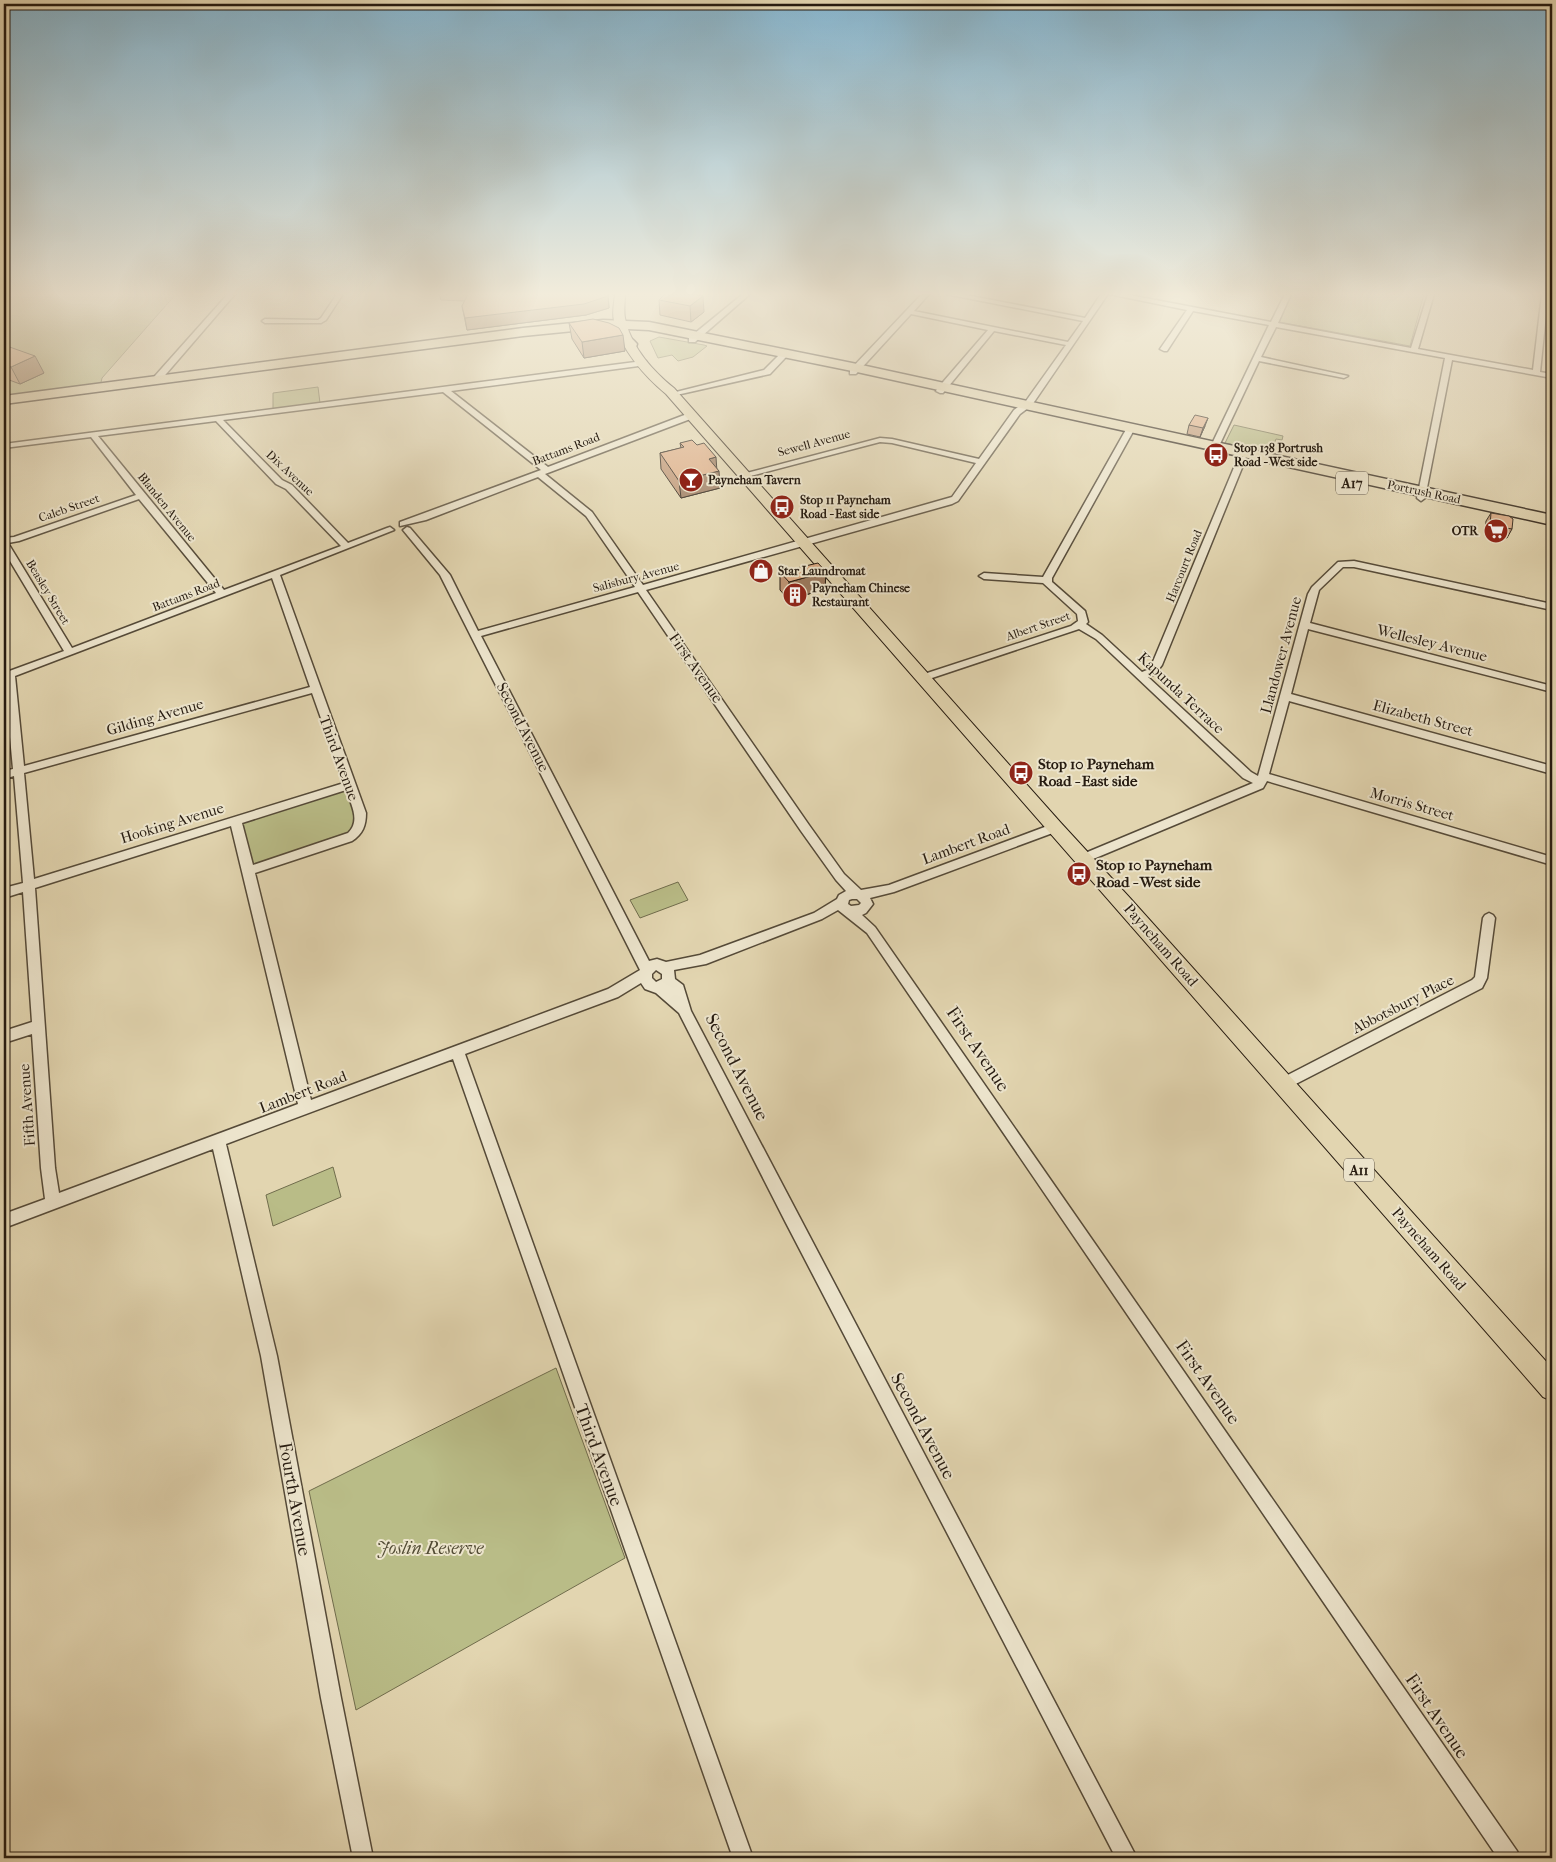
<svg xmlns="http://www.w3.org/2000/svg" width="1556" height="1862" font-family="'IM FELL French Canon',serif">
  <rect width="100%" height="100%" fill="#e2d5b0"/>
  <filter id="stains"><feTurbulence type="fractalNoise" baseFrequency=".004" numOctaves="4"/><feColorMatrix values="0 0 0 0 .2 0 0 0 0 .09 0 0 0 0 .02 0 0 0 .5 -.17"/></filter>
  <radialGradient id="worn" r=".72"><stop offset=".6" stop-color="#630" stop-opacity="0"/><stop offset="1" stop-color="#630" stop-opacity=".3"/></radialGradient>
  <path fill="#b9bc87" stroke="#706c4c" d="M 4,294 L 176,294 L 102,378 L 100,387 L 4,400 Z
    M 1292,294 L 1424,294 L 1410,346 L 1279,322 Z
    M 659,337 L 704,345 L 707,346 L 693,357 L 678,361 L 672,355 L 658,358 L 650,341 Z
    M 318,387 L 320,403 L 273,409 L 273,393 Z
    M 1234,425 L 1283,436 L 1282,440 L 1276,439 L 1270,453 L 1225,443 Z
    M 349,785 L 358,829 L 248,871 L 236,821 Z
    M 678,882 L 688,900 L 640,918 L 630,900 Z
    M 333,1167 L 341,1197 L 273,1226 L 266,1195 Z
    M 556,1368 L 625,1558 L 356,1710 L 309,1491 Z"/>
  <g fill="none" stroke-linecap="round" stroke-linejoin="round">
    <defs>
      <path id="street" d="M 228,294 L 235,294 L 160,381 L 154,381 L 154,377 Z
        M 337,294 L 343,294 L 326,320 L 321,323 L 265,323 L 262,321 L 265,319 L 318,320 L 321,318 Z
        M 743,294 L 750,294 L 695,342 L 689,342 L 689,338 Z
        M 922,294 L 929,294 L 914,311 L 1068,342 L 1083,321 L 946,294 L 961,294 L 1085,318 L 1101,294 L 1108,294 L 1032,405 L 1020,414 L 958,501 L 952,504 L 646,590 L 809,825 L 844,874 L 861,890 L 889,885 L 1050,825 L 1058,825 L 1060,828 L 1058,831 L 894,892 L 870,898 L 873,904 L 866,913 L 862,915 L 875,927 L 1517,1851 L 1520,1858 L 1498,1858 L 867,933 L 838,910 L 822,919 L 706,964 L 674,970 L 675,979 L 683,985 L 691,1011 L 1137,1858 L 1116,1858 L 786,1223 L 679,1013 L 656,993 L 645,989 L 641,983 L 618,997 L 465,1054 L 753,1858 L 733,1858 L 453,1059 L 226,1144 L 277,1356 L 341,1698 L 373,1858 L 353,1858 L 321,1698 L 261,1356 L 213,1149 L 4,1228 L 4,1214 L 45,1199 L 41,1168 L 32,1034 L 4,1043 L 4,1031 L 32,1022 L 23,892 L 4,898 L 4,888 L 23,883 L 14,776 L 4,779 L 4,771 L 13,769 L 4,673 L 64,651 L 4,551 L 4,538 L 14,537 L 136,495 L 91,437 L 4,448 L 4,444 L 643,361 L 646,361 L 646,365 L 451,391 L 548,467 L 687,414 L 693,414 L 693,418 L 545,474 L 592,512 L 643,585 L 952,497 L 976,463 L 892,443 L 880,442 L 743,478 L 739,475 L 880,438 L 892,439 L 979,459 L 1014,410 L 1026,401 L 1066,345 L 994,331 L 943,393 L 940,393 L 936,391 L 937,389 L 988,330 L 911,314 L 856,374 L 850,374 L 850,370 ZM 443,392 L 541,470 L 400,522 L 400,526 L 426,520 L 538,477 L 586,516 L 635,587 L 478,631 L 450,575 L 410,528 L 407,527 L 403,530 L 440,575 L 640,970 L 608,989 L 311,1100 L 255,873 L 352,841 C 363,834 366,825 366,813 L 280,575 L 394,530 L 390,527 L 387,528 L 348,543 L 292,485 L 282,480 L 223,420 ZM 216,421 L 276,484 L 286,489 L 341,546 L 224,590 L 98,436 ZM 139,499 L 216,593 L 72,648 L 8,543 L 19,541 ZM 272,578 L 310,687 L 24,766 L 15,676 ZM 638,592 L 801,831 L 836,880 L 846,891 L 839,895 L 837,899 L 814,913 L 700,955 L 666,962 L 657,959 L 649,961 L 481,636 ZM 312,693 L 344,783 L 34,879 L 24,773 ZM 346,790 C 351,804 361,821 348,833 L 253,865 L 242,823 ZM 231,826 L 298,1104 L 59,1193 L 55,1168 L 35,888 ZM 852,899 L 857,899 L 861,903 L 859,905 L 851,906 L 848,904 L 849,900 ZM 656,970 L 662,974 L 662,979 L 656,982 L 652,978 L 652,974 Z
        M 1109,294 L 1124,294 L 1271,322 L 1285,294 L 1291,294 L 1278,323 L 1411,348 L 1428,294 L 1434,294 L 1418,349 L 1533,370 L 1542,294 L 1548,294 L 1540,372 L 1552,374 L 1552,378 L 1452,360 L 1425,498 L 1421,501 L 1417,498 L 1445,358 L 1276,327 L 1261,357 L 1348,376 L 1344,378 L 1259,361 L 1219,446 L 1215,448 L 1211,446 L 1269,325 L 1193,311 L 1167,351 L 1164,351 L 1160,349 L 1187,310 Z
        M 779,355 L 786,357 L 770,374 L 672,396 L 668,394 L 764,370 Z
        M 1128,426 L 1135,428 L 1052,578 L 1052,582 L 1085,611 L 1088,622 L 1086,624 L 1102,635 L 1142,672 L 1147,670 L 1152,664 L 1238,458 L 1245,456 L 1246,458 L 1162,665 L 1155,674 L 1148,677 L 1251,772 L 1258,776 L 1308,594 L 1312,587 L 1338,562 L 1354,561 L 1552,604 L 1552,610 L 1354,567 L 1343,567 L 1319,590 L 1310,623 L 1552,686 L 1552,692 L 1308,629 L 1291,694 L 1552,766 L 1552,774 L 1289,701 L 1269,774 L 1552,857 L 1552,865 L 1267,781 L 1263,788 L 1086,862 L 1078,862 L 1076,859 L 1078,856 L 1253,783 L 1243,778 L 1096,639 L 1079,629 L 926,680 L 918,680 L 917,678 L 918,676 L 1071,626 L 1078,621 L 1077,614 L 1043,583 L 984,579 L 979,576 L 984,573 L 1043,577 Z
        M 1489,913 L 1493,915 L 1495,918 L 1487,978 L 1482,988 L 1288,1088 L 1283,1090 L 1278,1088 L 1276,1084 L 1278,1080 L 1472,980 L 1475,977 L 1483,918 L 1485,915 Z"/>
      <path id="primary" d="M 615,294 L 625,294 C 625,303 623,313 626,322 C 632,348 654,372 674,388 L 1061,823 L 1130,898 L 1552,1368 L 1552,1401 L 1543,1397 L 666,394 C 644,376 621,349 614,321 C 612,313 614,303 615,294 Z"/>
      <path id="highway" d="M 603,320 L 649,322 L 857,364 L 1552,515 L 1552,525 L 857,372 L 649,330 L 606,328 C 618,331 629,334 637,344 L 636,347 L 631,348 L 612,337 L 595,333 L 594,329 L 523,336 L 4,404 L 4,396 L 523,328 Z"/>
    </defs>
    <use href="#street" stroke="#554a38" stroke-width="3"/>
    <use href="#primary" stroke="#261b10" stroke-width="2"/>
    <use href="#highway" stroke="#261b10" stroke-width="3"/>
    <use href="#street" fill="#ece4cc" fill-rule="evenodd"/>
    <use href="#primary" fill="#e2d5b0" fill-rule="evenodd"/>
    <use href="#highway" fill="#e2d5b0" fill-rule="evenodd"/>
  </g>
  <path fill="#bd9372" stroke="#261b10" d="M 439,294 L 608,294 L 609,308 L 586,315 L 467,330 L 462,306 L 465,301 L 441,300 Z
    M 665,294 L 704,312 L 691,322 L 660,315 L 659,300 Z
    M 569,323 L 625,351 L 584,358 L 572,339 Z
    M 4,345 L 44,373 L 20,384 L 4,378 Z
    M 1189,425 L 1205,426 L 1200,437 L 1187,434 Z
    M 680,443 L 716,468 L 720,488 L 681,498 L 661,469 L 660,453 L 681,448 Z
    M 1491,513 L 1512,529 L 1507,538 L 1485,533 L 1486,521 Z
    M 780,572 L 826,572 L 825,589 L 789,600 L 780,590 Z"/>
  <path fill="#9a785c" stroke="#261b10" d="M 608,296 L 609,308 L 586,315 L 467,330 L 465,318 Z
    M 703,296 L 704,312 L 691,322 L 690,306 Z
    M 623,335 L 625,351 L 584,358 L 582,342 Z
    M 35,356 L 44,373 L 20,384 L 11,367 Z
    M 1208,418 L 1205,426 L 1200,437 L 1203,428 Z
    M 716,457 L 717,472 L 719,471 L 720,488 L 681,498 L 679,481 L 709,459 Z
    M 826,572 L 825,589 L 789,600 L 789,582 Z"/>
  <path fill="#dcab84" stroke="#261b10" d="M 468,294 L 608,294 L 608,296 L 584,304 L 465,318 L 462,306 Z
    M 665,294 L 694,294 L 703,296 L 690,306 L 659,300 Z
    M 593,319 L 609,323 L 619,328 L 623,335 L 582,342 L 569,323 Z
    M 4,345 L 35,356 L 11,367 L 4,365 Z
    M 1195,415 L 1208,418 L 1203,428 L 1189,425 Z
    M 692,440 L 697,445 L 704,443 L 716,457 L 709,459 L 719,471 L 679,481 L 660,453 L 684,447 L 680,443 Z
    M 1491,513 L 1509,516 L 1513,519 L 1512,529 L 1490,525 Z
    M 818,563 L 826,572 L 789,582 L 780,572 Z"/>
  <linearGradient id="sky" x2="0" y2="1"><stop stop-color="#87b6cf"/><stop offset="0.53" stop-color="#f2ecdb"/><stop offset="1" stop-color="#f2ecdb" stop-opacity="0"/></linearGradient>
  <rect width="1556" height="555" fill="url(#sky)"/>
  <defs>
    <symbol id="bus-disc" viewBox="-11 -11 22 22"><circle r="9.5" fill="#8f2418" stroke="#ece4cc"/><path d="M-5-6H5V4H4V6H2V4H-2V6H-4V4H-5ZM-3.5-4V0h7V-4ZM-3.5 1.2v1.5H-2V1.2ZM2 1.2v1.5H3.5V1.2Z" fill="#fff"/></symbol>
    <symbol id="bar-disc" viewBox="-11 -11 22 22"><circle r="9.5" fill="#8f2418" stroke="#ece4cc"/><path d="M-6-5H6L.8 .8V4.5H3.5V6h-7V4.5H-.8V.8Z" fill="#fff"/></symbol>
    <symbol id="supermarket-disc" viewBox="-11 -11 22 22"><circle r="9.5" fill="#8f2418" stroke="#ece4cc"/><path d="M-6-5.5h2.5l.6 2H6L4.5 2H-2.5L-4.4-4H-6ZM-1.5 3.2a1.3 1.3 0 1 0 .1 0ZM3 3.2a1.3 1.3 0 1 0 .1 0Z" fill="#fff"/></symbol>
    <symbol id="shop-disc" viewBox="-11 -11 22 22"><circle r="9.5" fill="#8f2418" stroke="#ece4cc"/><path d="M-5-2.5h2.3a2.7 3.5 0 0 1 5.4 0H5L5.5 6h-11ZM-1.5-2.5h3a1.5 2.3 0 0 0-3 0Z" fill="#fff"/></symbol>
    <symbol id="building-disc" viewBox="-11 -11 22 22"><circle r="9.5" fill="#8f2418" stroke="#ece4cc"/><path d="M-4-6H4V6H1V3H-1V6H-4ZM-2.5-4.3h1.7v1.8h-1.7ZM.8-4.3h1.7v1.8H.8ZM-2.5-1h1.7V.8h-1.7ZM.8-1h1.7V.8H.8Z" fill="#fff"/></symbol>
  </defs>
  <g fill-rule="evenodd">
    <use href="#bus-disc" x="1202" y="441" width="28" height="28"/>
    <use href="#bar-disc" x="677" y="466" width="28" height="28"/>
    <use href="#bus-disc" x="768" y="493" width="28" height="28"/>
    <use href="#supermarket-disc" x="1482" y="517" width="28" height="28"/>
    <use href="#shop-disc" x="747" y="557" width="28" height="28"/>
    <use href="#building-disc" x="781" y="581" width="28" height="28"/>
    <use href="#bus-disc" x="1007" y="759" width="28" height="28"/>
    <use href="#bus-disc" x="1065" y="860" width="28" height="28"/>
  </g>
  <g text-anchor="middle" stroke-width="4" stroke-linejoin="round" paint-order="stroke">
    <g font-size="12" fill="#261b10" stroke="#ece4cc">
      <text transform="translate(814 443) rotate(-15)" y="4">Sewell Avenue</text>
      <text transform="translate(566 449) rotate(-21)" y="4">Battams Road</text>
      <text transform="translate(290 473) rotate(43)" y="4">Dix Avenue</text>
      <text transform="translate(1424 492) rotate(12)" y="4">Portrush Road</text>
      <text transform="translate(167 507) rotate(51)" y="4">Blanden Avenue</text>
      <text transform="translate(69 508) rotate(-19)" y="4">Caleb Street</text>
      <text transform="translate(1184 566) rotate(-68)" y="4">Harcourt Road</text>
      <text transform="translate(636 577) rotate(-15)" y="4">Salisbury Avenue</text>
      <text transform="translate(48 592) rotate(59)" y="4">Beasley Street</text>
      <text transform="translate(186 595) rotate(-21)" y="4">Battams Road</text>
      <text transform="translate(1038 626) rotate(-19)" y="4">Albert Street</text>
    </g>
    <g font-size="12" font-weight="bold" fill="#261b10" stroke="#ece4cc" text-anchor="start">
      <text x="1234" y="452">Stop 138 Portrush<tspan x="1234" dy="14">Road - West side</tspan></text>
      <text x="708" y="484">Payneham Tavern</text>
      <text x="800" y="504">Stop 11 Payneham<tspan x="800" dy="14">Road - East side</tspan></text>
      <text x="1478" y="535" text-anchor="end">OTR</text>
      <text x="778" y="575">Star Laundromat</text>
      <text x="812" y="592">Payneham Chinese<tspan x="812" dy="14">Restaurant</tspan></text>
    </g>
    <g fill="#ece4cc" stroke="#615748" stroke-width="1">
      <rect x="1336" y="471.5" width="32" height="23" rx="4"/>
      <rect x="1344" y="1158.5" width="30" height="23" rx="4"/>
    </g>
    <g font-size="14" font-weight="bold" fill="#261b10">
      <text x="1352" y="488">A17</text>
      <text x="1359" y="1175">A11</text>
    </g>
    <g font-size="15" fill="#261b10" stroke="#ece4cc">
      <text transform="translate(1432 643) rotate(14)" y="5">Wellesley Avenue</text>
      <text transform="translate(1281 655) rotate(-75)" y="5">Llandower Avenue</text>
      <text transform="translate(696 668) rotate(55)" y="5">First Avenue</text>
      <text transform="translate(1181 693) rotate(43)" y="5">Kapunda Terrace</text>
      <text transform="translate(155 717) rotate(-16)" y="5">Gilding Avenue</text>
      <text transform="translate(1423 718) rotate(15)" y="5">Elizabeth Street</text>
      <text transform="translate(523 727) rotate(63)" y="5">Second Avenue</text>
      <text transform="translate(339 758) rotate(70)" y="5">Third Avenue</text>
      <text transform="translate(1412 804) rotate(16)" y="5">Morris Street</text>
      <text transform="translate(172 823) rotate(-17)" y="5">Hooking Avenue</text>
      <text transform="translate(966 844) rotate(-20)" y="5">Lambert Road</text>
      <text transform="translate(1161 945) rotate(49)" y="5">Payneham Road</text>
      <text transform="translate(1403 1004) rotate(-27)" y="5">Abbotsbury Place</text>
      <text transform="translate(303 1092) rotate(-21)" y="5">Lambert Road</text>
      <text transform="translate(27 1105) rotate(-94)" y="5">Fifth Avenue</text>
      <text transform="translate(1429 1249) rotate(49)" y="5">Payneham Road</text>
    </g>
    <g font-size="15" font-weight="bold" fill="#261b10" stroke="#ece4cc" text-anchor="start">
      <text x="1038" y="769">Stop 10 Payneham<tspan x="1038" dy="17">Road - East side</tspan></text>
      <text x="1096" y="870">Stop 10 Payneham<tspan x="1096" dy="17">Road - West side</tspan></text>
    </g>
    <g font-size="18" fill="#261b10" stroke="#ece4cc">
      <text transform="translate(978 1049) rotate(56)" y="6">First Avenue</text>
      <text transform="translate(737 1067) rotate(63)" y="6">Second Avenue</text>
      <text transform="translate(1208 1382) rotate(55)" y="6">First Avenue</text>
      <text transform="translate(923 1426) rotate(62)" y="6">Second Avenue</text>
      <text transform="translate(599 1455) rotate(70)" y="6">Third Avenue</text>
      <text transform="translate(295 1499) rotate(80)" y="6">Fourth Avenue</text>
      <text transform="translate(1437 1716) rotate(56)" y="6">First Avenue</text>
    </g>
    <g font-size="18" font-style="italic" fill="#524b34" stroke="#ece4cc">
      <text x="430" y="1554">Joslin Reserve</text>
    </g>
  </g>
  <rect width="1556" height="1862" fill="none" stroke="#e2d5b0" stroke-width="20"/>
  <rect x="5" y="5" width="1546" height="1852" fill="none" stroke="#261b10" stroke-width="2.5"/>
  <rect x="10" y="10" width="1536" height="1842" fill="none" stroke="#261b10"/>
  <rect width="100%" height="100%" filter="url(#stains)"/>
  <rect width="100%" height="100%" fill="url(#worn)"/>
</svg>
